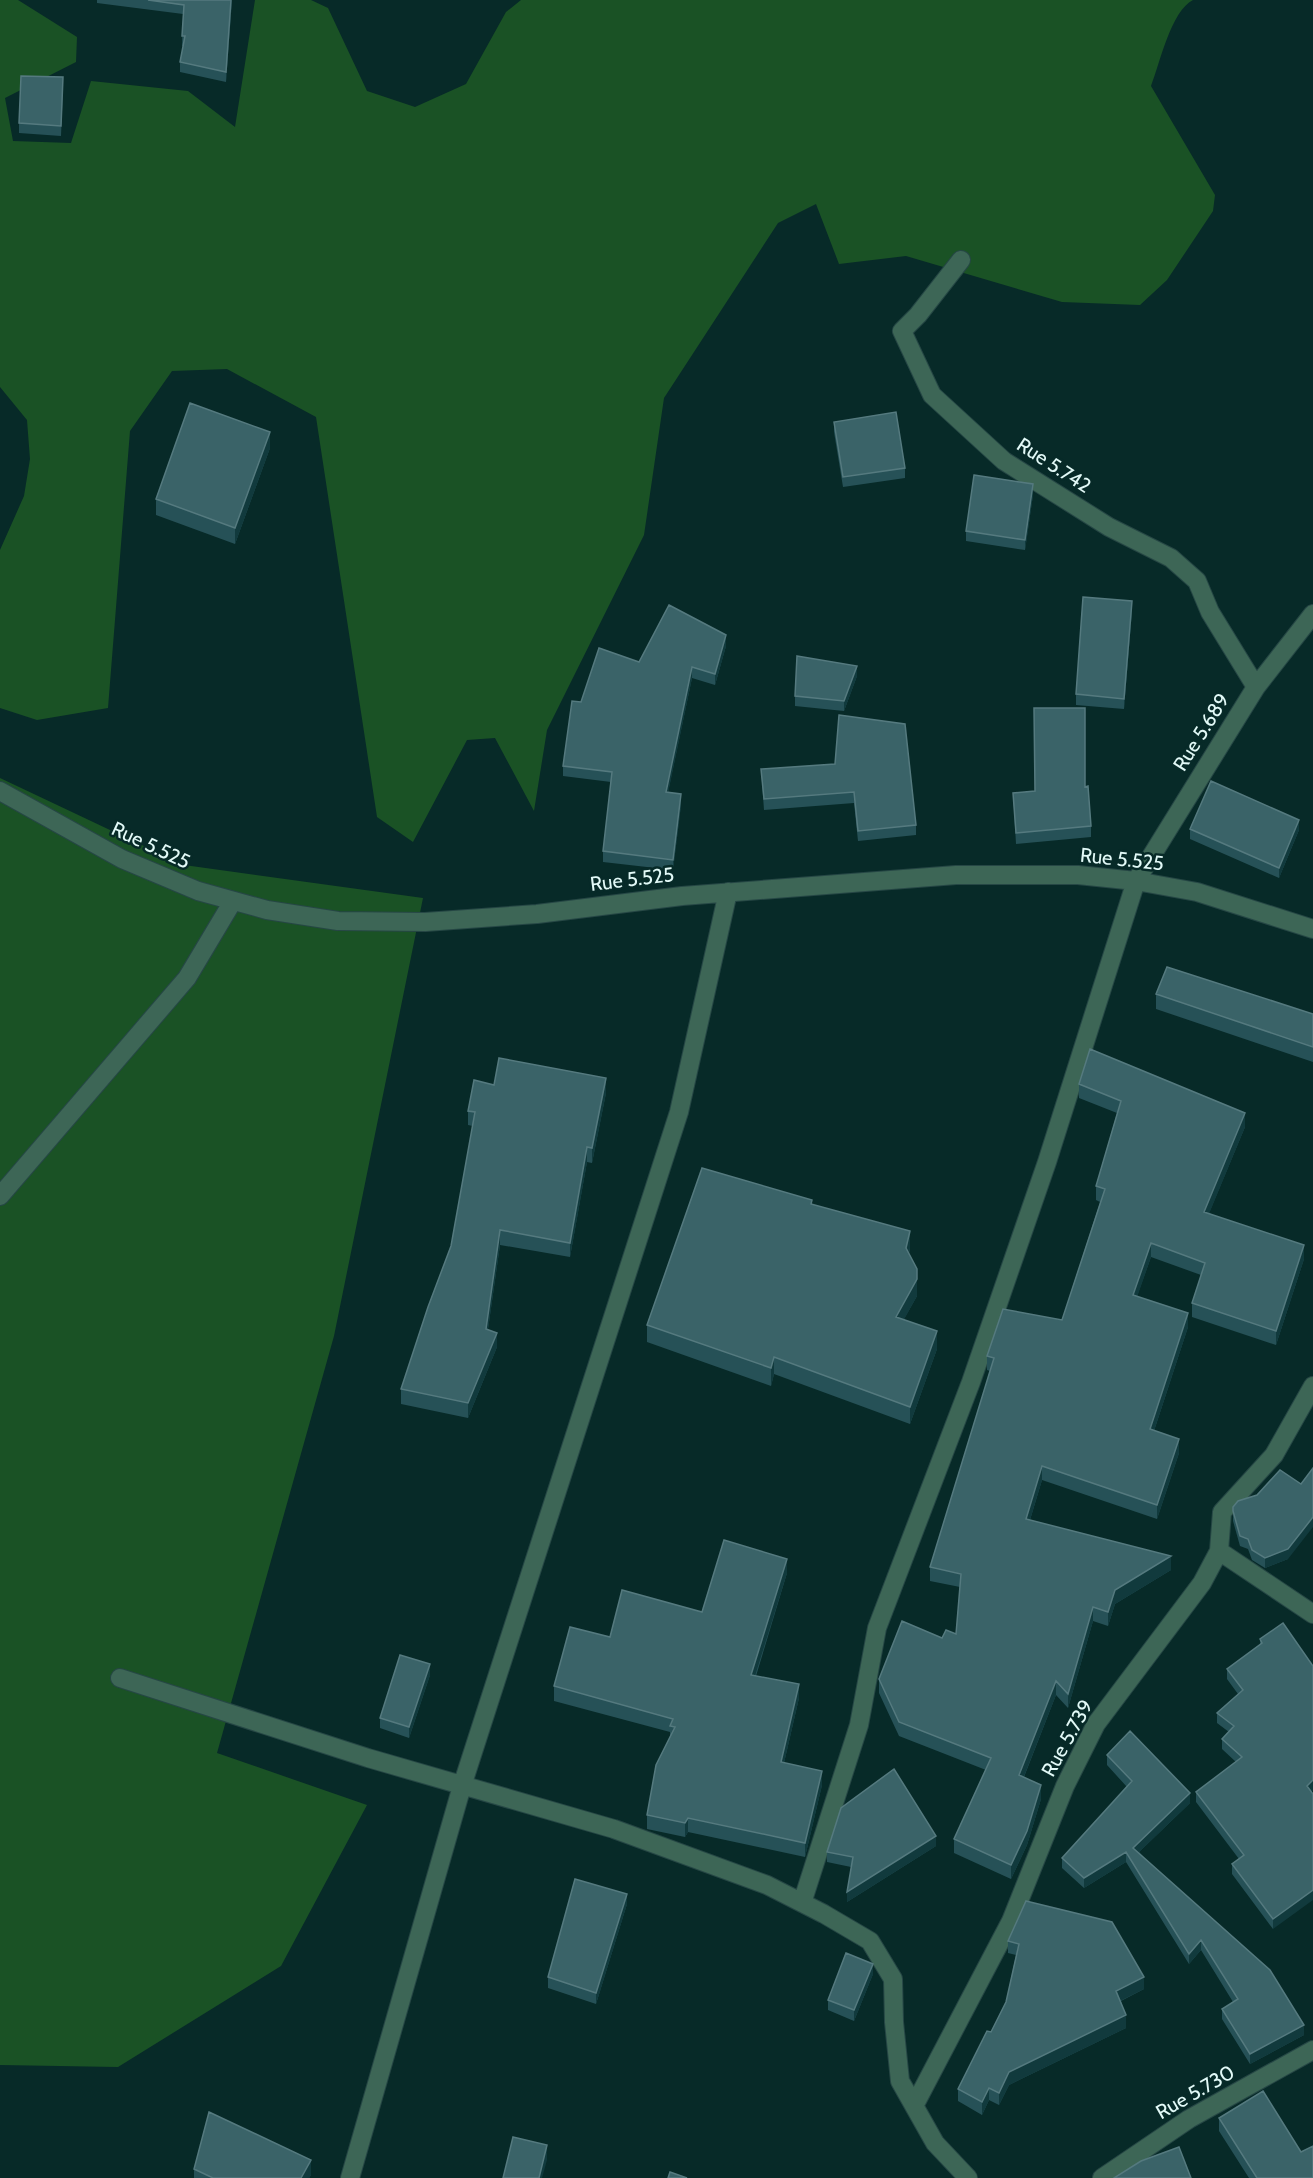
<svg xmlns="http://www.w3.org/2000/svg" width="1313" height="2178" font-family="Cabin,sans-serif">
  <rect width="100%" height="100%" fill="#072a28"/>
  <path fill="#1a5225" d="M 0,0 L 18,0 L 77,37 L 76,62 L 5,98 L 13,141 L 71,143 L 91,81 L 188,91 L 235,127 L 255,0 L 311,0 L 328,8 L 367,91 L 415,107 L 466,84 L 506,12 L 521,0 L 1193,0 C 1171,11 1160,63 1151,86 L 1215,195 L 1213,211 L 1167,280 L 1140,305 L 1062,302 L 906,256 L 839,264 L 816,204 L 778,223 L 664,398 L 644,535 L 547,730 L 534,811 L 495,738 L 467,740 L 413,842 L 377,817 L 316,417 L 227,369 L 172,371 L 130,431 L 108,708 L 37,720 L 0,708 L 0,550 L 24,496 L 30,459 L 27,420 L 0,387 Z
    M 0,778 L 184,865 L 423,898 L 334,1336 L 217,1753 L 367,1805 L 281,1966 L 118,2067 L 0,2065 Z"/>
  <g fill="none" stroke-linecap="round" stroke-linejoin="round">
    <defs>
      <path id="minor" d="M 961,260 L 918,315 L 902,331 L 932,395 L 1004,461 L 1109,527 L 1171,558 L 1197,581 L 1210,612 L 1256,687
        M 0,791 L 122,859 L 198,891 L 267,910 L 338,921 L 425,922 L 537,914 L 682,896 L 956,875 L 1078,875 L 1136,881 L 1197,892 L 1313,929
        M 0,1196 L 187,978 L 233,901
        M 1219,1551 L 1313,1614
        M 120,1678 L 368,1758 L 614,1829 L 767,1885 L 824,1914 L 870,1941 L 893,1979 L 894,2022 L 900,2081 L 935,2143 L 968,2178
        M 802,1903 L 859,1725 L 877,1628 L 971,1382 L 1047,1162 L 1136,881 L 1256,687 L 1313,614
        M 914,2106 L 1011,1921 L 1065,1786 L 1096,1724 L 1202,1583 L 1219,1551 L 1222,1512 L 1274,1455 L 1313,1386
        M 350,2178 L 462,1786 L 679,1112 L 728,892
        M 1102,2178 L 1189,2119 L 1313,2050"/>
    </defs>
    <use href="#minor" stroke="#264745" stroke-width="20"/>
    <use href="#minor" stroke="#3d6656" stroke-width="18"/>
  </g>
  <path fill="#265157" d="M 97,0 L 232,0 L 226,82 L 180,72 L 180,62 L 183,46 L 182,46 L 183,14 L 97,3 Z
    M 63,88 L 61,136 L 19,133 L 19,123 Z
    M 834,422 L 905,468 L 905,478 L 843,487 L 834,432 Z
    M 270,448 L 235,544 L 156,515 L 156,499 Z
    M 1033,495 L 1025,550 L 966,541 L 966,531 Z
    M 1132,611 L 1124,709 L 1076,705 L 1076,694 Z
    M 726,646 L 715,685 L 692,678 L 668,792 L 681,805 L 673,870 L 603,862 L 603,851 L 611,782 L 563,776 L 563,766 L 581,702 L 639,662 Z
    M 857,676 L 844,711 L 795,706 L 795,696 Z
    M 835,764 L 916,825 L 916,835 L 858,841 L 854,803 L 764,810 L 761,769 Z
    M 1085,787 L 1091,826 L 1091,837 L 1016,844 L 1013,793 Z
    M 1190,829 L 1299,830 L 1279,878 L 1190,839 Z
    M 1156,994 L 1313,1014 L 1313,1062 L 1156,1009 Z
    M 1079,1084 L 1245,1127 L 1209,1213 L 1304,1259 L 1276,1345 L 1192,1317 L 1192,1303 L 1201,1275 L 1151,1257 L 1137,1296 L 1188,1327 L 1154,1431 L 1179,1453 L 1157,1519 L 1042,1480 L 1030,1520 L 1171,1570 L 1115,1604 L 1108,1626 L 1093,1621 L 1068,1708 L 1056,1695 L 1024,1777 L 1041,1799 L 1027,1845 L 1011,1879 L 954,1853 L 954,1839 L 986,1770 L 899,1736 L 879,1693 L 879,1679 L 942,1638 L 956,1634 L 960,1587 L 930,1581 L 930,1567 L 990,1371 L 987,1370 L 987,1356 L 1062,1320 L 1100,1202 L 1096,1200 L 1096,1186 L 1117,1113 L 1079,1098 Z
    M 494,1085 L 606,1093 L 592,1163 L 587,1162 L 570,1257 L 500,1245 L 488,1329 L 497,1347 L 468,1418 L 401,1404 L 401,1389 L 451,1246 L 473,1126 L 468,1125 L 468,1111 Z
    M 812,1204 L 910,1248 L 909,1254 L 917,1296 L 904,1319 L 937,1349 L 910,1424 L 774,1374 L 771,1386 L 647,1342 L 647,1325 Z
    M 1301,1484 L 1288,1559 L 1265,1568 L 1252,1560 L 1248,1549 L 1240,1546 L 1233,1521 L 1233,1507 Z
    M 787,1573 L 756,1676 L 799,1698 L 784,1763 L 822,1785 L 805,1857 L 688,1832 L 685,1837 L 647,1829 L 647,1815 L 670,1737 L 670,1732 L 554,1701 L 554,1686 L 610,1637 L 702,1612 Z
    M 1260,1639 L 1313,1666 L 1313,1790 L 1311,1792 L 1273,1929 L 1232,1874 L 1232,1864 L 1239,1859 L 1196,1802 L 1196,1792 L 1236,1762 L 1222,1749 L 1222,1739 L 1229,1732 L 1217,1723 L 1217,1713 L 1238,1694 L 1227,1679 L 1227,1669 L 1260,1645 Z
    M 430,1675 L 409,1738 L 380,1728 L 380,1718 Z
    M 1107,1755 L 1190,1803 L 1139,1852 L 1304,2035 L 1250,2064 L 1222,2019 L 1222,2009 L 1233,2002 L 1201,1950 L 1189,1964 L 1126,1862 L 1084,1888 L 1062,1868 L 1062,1858 L 1127,1787 L 1107,1765 Z
    M 936,1846 L 847,1902 L 851,1867 L 827,1862 L 827,1852 Z
    M 1026,1901 L 1144,1989 L 1121,2001 L 1126,2028 L 1009,2085 L 999,2105 L 989,2100 L 982,2115 L 958,2101 L 958,2089 L 991,2032 L 1006,2002 L 1016,1955 L 1008,1953 L 1008,1941 Z
    M 627,1904 L 596,2004 L 548,1988 L 548,1977 Z
    M 873,1974 L 854,2021 L 828,2010 L 828,2000 Z
    M 1219,2118 L 1301,2152 L 1313,2178 L 1249,2178 L 1219,2131 Z
    M 194,2169 L 311,2175 L 309,2178 L 194,2178 Z"/>
  <path fill="#113a3d" d="M 231,0 L 232,0 L 226,82 L 226,72 Z
    M 270,432 L 270,448 L 235,544 L 235,528 Z
    M 1033,484 L 1033,495 L 1025,550 L 1025,540 Z
    M 1132,601 L 1132,611 L 1124,709 L 1124,699 Z
    M 726,635 L 726,646 L 715,685 L 715,674 Z
    M 857,666 L 857,676 L 844,711 L 844,701 Z
    M 692,667 L 692,678 L 666,803 L 666,792 Z
    M 681,794 L 681,805 L 673,870 L 673,860 Z
    M 1299,820 L 1299,830 L 1279,878 L 1279,868 Z
    M 606,1078 L 606,1093 L 592,1163 L 592,1148 Z
    M 1245,1113 L 1245,1127 L 1204,1226 L 1204,1212 Z
    M 587,1147 L 587,1162 L 570,1257 L 570,1243 Z
    M 500,1230 L 500,1245 L 486,1344 L 486,1329 Z
    M 910,1231 L 910,1248 L 906,1266 L 906,1248 Z
    M 1151,1243 L 1151,1257 L 1133,1309 L 1133,1295 Z
    M 1304,1245 L 1304,1259 L 1276,1345 L 1276,1331 Z
    M 917,1279 L 917,1296 L 896,1334 L 896,1317 Z
    M 1188,1313 L 1188,1327 L 1150,1443 L 1150,1429 Z
    M 937,1331 L 937,1349 L 910,1424 L 910,1407 Z
    M 497,1333 L 497,1347 L 468,1418 L 468,1403 Z
    M 774,1357 L 774,1374 L 771,1386 L 771,1368 Z
    M 1179,1439 L 1179,1453 L 1157,1519 L 1157,1505 Z
    M 1042,1466 L 1042,1480 L 1026,1533 L 1026,1519 Z
    M 1313,1517 L 1313,1527 L 1288,1559 L 1265,1568 L 1265,1558 Z
    M 1171,1556 L 1171,1570 L 1115,1604 L 1108,1626 L 1108,1612 L 1115,1590 Z
    M 787,1559 L 787,1573 L 751,1689 L 751,1675 Z
    M 1093,1607 L 1093,1621 L 1068,1708 L 1068,1694 Z
    M 430,1664 L 430,1675 L 409,1738 L 409,1727 Z
    M 1056,1681 L 1056,1695 L 1019,1789 L 1019,1775 Z
    M 799,1684 L 799,1698 L 781,1776 L 781,1762 Z
    M 822,1771 L 822,1785 L 805,1857 L 805,1843 Z
    M 1313,1780 L 1313,1790 L 1307,1796 L 1307,1786 Z
    M 1041,1785 L 1041,1799 L 1027,1845 L 1011,1879 L 1011,1865 Z
    M 1190,1793 L 1190,1803 L 1133,1858 L 1133,1848 Z
    M 688,1818 L 688,1832 L 685,1837 L 685,1823 Z
    M 936,1836 L 936,1846 L 847,1902 L 847,1892 Z
    M 1126,1852 L 1126,1862 L 1084,1888 L 1084,1878 Z
    M 1313,1890 L 1313,1900 L 1273,1929 L 1273,1919 Z
    M 627,1894 L 627,1904 L 596,2004 L 596,1993 Z
    M 1201,1940 L 1201,1950 L 1189,1964 L 1189,1954 Z
    M 873,1964 L 873,1974 L 854,2021 L 854,2010 Z
    M 1144,1977 L 1144,1989 L 1116,2003 L 1116,1991 Z
    M 1126,2015 L 1126,2028 L 1009,2085 L 999,2105 L 999,2093 L 1009,2072 Z
    M 1304,2025 L 1304,2035 L 1250,2064 L 1250,2054 Z
    M 989,2088 L 989,2100 L 982,2115 L 982,2102 Z
    M 547,2145 L 547,2160 L 542,2178 L 539,2178 Z
    M 311,2160 L 311,2175 L 309,2178 L 301,2178 Z"/>
  <path fill="#3a6368" stroke="#557a7f" stroke-width="1.5" d="M 148,0 L 231,0 L 226,72 L 180,62 L 185,36 L 182,36 L 184,5 Z
    M 21,76 L 63,77 L 61,126 L 19,123 Z
    M 190,403 L 270,432 L 235,528 L 156,499 Z
    M 896,412 L 905,468 L 843,477 L 834,422 Z
    M 974,475 L 1033,484 L 1025,540 L 966,531 Z
    M 1083,597 L 1132,601 L 1124,699 L 1076,694 Z
    M 669,605 L 726,635 L 715,674 L 692,667 L 666,792 L 681,794 L 673,860 L 603,851 L 612,772 L 563,766 L 572,701 L 581,702 L 599,648 L 639,662 Z
    M 797,656 L 857,666 L 844,701 L 795,696 Z
    M 1034,708 L 1085,708 L 1085,787 L 1088,786 L 1091,826 L 1016,833 L 1013,793 L 1035,791 Z
    M 839,715 L 905,724 L 916,825 L 858,831 L 854,792 L 764,799 L 761,769 L 835,764 Z
    M 1211,781 L 1299,820 L 1279,868 L 1190,829 Z
    M 1167,967 L 1313,1014 L 1313,1047 L 1156,994 Z
    M 1090,1049 L 1245,1113 L 1204,1212 L 1304,1245 L 1276,1331 L 1192,1303 L 1205,1263 L 1151,1243 L 1133,1295 L 1188,1313 L 1150,1429 L 1179,1439 L 1157,1505 L 1042,1466 L 1026,1519 L 1171,1556 L 1115,1590 L 1108,1612 L 1093,1607 L 1068,1694 L 1056,1681 L 1019,1775 L 1041,1785 L 1027,1831 L 1011,1865 L 954,1839 L 991,1758 L 899,1722 L 879,1679 L 902,1621 L 942,1638 L 946,1630 L 956,1634 L 961,1574 L 930,1567 L 994,1358 L 987,1356 L 1003,1309 L 1062,1320 L 1105,1189 L 1096,1186 L 1121,1101 L 1079,1084 Z
    M 499,1058 L 606,1078 L 592,1148 L 587,1147 L 570,1243 L 500,1230 L 486,1329 L 497,1333 L 468,1403 L 401,1389 L 428,1307 L 451,1246 L 475,1112 L 468,1111 L 474,1080 L 494,1085 Z
    M 702,1168 L 812,1200 L 811,1204 L 910,1231 L 906,1248 L 917,1269 L 917,1279 L 896,1317 L 937,1331 L 910,1407 L 774,1357 L 771,1368 L 647,1325 Z
    M 1313,1468 L 1313,1517 L 1288,1549 L 1265,1558 L 1252,1550 L 1248,1539 L 1240,1536 L 1233,1511 L 1233,1507 L 1238,1501 L 1257,1495 L 1280,1470 L 1301,1484 Z
    M 724,1540 L 787,1559 L 751,1675 L 799,1684 L 781,1762 L 822,1771 L 805,1843 L 688,1818 L 685,1823 L 647,1815 L 656,1765 L 675,1727 L 670,1726 L 673,1719 L 554,1686 L 570,1627 L 610,1637 L 622,1590 L 702,1612 Z
    M 1283,1623 L 1313,1666 L 1313,1780 L 1307,1786 L 1313,1794 L 1313,1890 L 1273,1919 L 1232,1864 L 1244,1855 L 1196,1792 L 1242,1757 L 1222,1739 L 1234,1726 L 1217,1713 L 1243,1690 L 1227,1669 L 1262,1643 L 1260,1639 Z
    M 400,1655 L 430,1664 L 409,1727 L 380,1718 Z
    M 1130,1731 L 1190,1793 L 1133,1848 L 1270,1970 L 1304,2025 L 1250,2054 L 1222,2009 L 1238,1999 L 1201,1940 L 1189,1954 L 1126,1852 L 1084,1878 L 1062,1858 L 1132,1781 L 1107,1755 Z
    M 894,1769 L 936,1836 L 847,1892 L 853,1857 L 827,1852 L 841,1808 Z
    M 575,1879 L 627,1894 L 596,1993 L 548,1977 Z
    M 1026,1901 L 1112,1922 L 1144,1977 L 1116,1991 L 1126,2015 L 1009,2072 L 999,2093 L 989,2088 L 982,2102 L 958,2089 L 987,2031 L 991,2032 L 1006,2002 L 1019,1944 L 1008,1941 Z
    M 846,1953 L 873,1964 L 854,2010 L 828,2000 Z
    M 1263,2091 L 1301,2152 L 1313,2146 L 1313,2178 L 1257,2178 L 1219,2118 Z
    M 209,2112 L 311,2160 L 301,2178 L 213,2178 L 194,2169 Z
    M 513,2137 L 547,2145 L 539,2178 L 503,2178 Z
    M 1179,2147 L 1191,2178 L 1114,2178 L 1141,2161 Z
    M 670,2172 L 687,2178 L 668,2178 Z"/>
  <g text-anchor="middle" stroke-width="5" stroke-linejoin="round" paint-order="stroke">
    <g font-size="20" fill="#e2f9f7" stroke="#072a28">
      <text transform="translate(1054 465) rotate(33)" y="7">Rue 5.742</text>
      <text transform="translate(1201 732) rotate(-58)" y="7">Rue 5.689</text>
      <text transform="translate(151 845) rotate(25)" y="7">Rue 5.525</text>
      <text transform="translate(1122 859) rotate(6)" y="7">Rue 5.525</text>
      <text transform="translate(632 879) rotate(-7)" y="7">Rue 5.525</text>
      <text transform="translate(1067 1738) rotate(-61)" y="7">Rue 5.739</text>
      <text transform="translate(1195 2092) rotate(-30)" y="7">Rue 5.730</text>
    </g>
  </g>
</svg>
